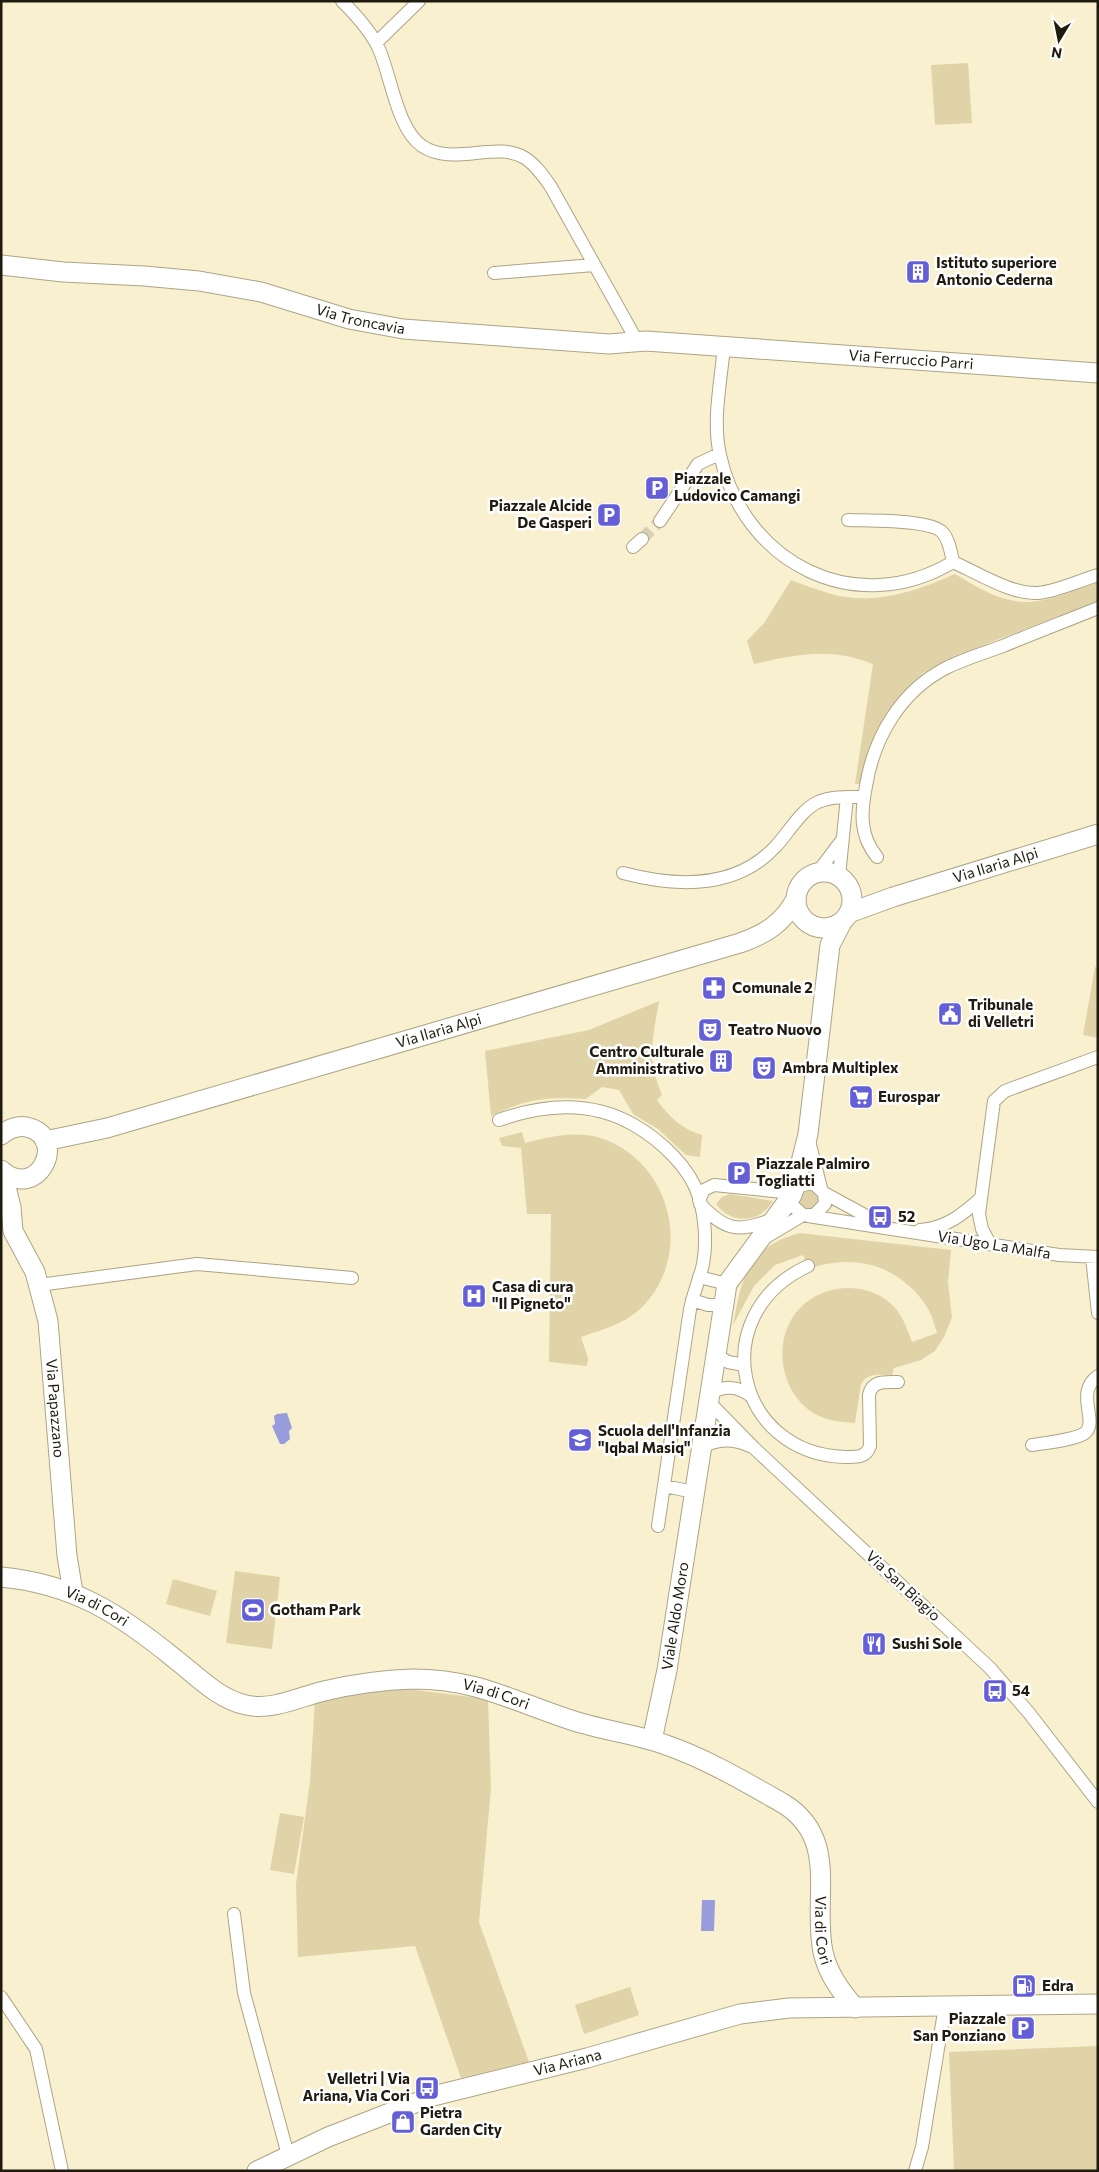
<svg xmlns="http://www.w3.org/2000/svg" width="1099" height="2172" font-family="Commissioner,sans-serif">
  <rect width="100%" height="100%" fill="#f9f0cf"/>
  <path fill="#e0d3a8" d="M 968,63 L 972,123 L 935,125 L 931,65 Z
    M 955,574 C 975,586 999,601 1023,602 C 1047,603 1075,590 1098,582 L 1098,602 L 954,656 L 923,673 L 893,704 L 878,731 L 863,784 L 855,784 L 873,664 C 830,647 797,654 754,664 L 747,641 L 764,623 L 791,580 C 804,585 818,590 831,594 C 873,606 917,591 955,574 Z
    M 1095,967 L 1098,967 L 1098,1038 L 1083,1035 Z
    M 659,1001 C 653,1038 646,1059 662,1095 L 657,1100 C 669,1117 682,1129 702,1135 L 700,1157 L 686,1155 L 658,1129 L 633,1114 L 619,1090 L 602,1087 L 586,1099 C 545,1097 529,1098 491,1116 L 485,1051 L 589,1030 Z
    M 522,1132 L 525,1143 C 549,1137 572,1131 597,1137 C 668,1157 695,1249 645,1304 C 628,1323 604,1329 581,1337 L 588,1358 L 587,1366 L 549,1362 L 551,1214 L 527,1214 L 521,1148 L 502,1146 L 499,1138 Z
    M799 1199a10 10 0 1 1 20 0a10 10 0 1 1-20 0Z
    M 730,1194 L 773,1201 C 760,1223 731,1225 716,1204 L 722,1197 Z
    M 800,1233 L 951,1250 L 948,1282 L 952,1317 L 945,1335 L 935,1351 L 921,1360 L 894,1368 L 892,1375 C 880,1375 868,1372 861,1384 L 855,1423 C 841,1422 828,1421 815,1414 C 779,1393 771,1338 800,1308 C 824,1284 864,1281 890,1303 C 902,1313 907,1328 912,1342 L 937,1333 C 934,1323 931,1312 925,1304 C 898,1265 853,1253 809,1269 L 803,1255 L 775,1265 L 754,1286 L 733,1325 C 742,1277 747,1247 800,1233 Z
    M 235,1571 L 280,1577 L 272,1649 L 226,1643 Z
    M 173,1579 L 217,1591 L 210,1616 L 166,1604 Z
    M 362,1688 L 399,1688 L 488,1699 L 491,1788 L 479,1922 L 529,2062 L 461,2078 L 415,1946 L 298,1957 L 296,1884 L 310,1781 L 315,1700 Z
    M 280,1813 L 304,1817 L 294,1874 L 270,1870 Z
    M 630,1987 L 639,2015 L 584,2034 L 575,2005 Z
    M 1098,2046 L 1098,2171 L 954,2171 L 949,2052 Z"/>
  <path fill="#989bdc" d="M 287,1413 L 292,1428 L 289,1431 L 290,1439 L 284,1444 L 280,1444 L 272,1426 L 275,1424 L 274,1416 L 277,1414 Z
    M 702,1900 L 715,1900 L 714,1931 L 701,1931 Z"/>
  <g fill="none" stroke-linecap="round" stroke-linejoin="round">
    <path stroke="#d8d0b2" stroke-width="12" stroke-dasharray="12 6" stroke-linecap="butt" d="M 642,539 L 660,521"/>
    <defs>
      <path id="street" d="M 342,1 C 356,15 371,31 379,49 C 391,76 397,129 422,146 C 453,167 496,140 525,158 C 536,165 544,177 551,187 L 637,341
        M 376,43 L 419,1
        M 494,273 L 594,265
        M 724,346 C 721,381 712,421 720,455 C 744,564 856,620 953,562
        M 848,520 C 867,521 931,519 943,533 C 949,540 951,552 953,562 C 976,572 1012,595 1038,593 C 1058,591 1078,581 1098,575
        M 660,521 L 698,464 L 719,454
        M 633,547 L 642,539
        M 877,857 C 859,835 861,812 866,786 C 874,737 901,691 946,668 C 964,659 984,653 1003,646 C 1034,633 1066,621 1098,608
        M 623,873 C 676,887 736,890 776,846 C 789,832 801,810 818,802 C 832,796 849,797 864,797
        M 817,873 L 842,840
        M 839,876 L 847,797
        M 499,1120 C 544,1104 591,1100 634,1125 C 660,1140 690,1167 699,1197 C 705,1217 707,1243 703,1264 C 699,1282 691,1298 689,1316 C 678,1386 668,1456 658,1526
        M 808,1137 L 821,1188
        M 824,1193 L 825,1204 L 814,1215 L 803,1215 L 792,1205 L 792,1195 L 798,1186 L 813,1183 L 824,1193 L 881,1224
        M 699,1200 L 704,1190 L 714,1185 L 793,1193
        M 700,1204 C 726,1231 738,1233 773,1219
        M 808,1216 L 1059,1255 L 1098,1257
        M 920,1230 C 946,1228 962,1215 981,1198
        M 766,1237 L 803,1215
        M 990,1244 L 982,1229 L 979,1214 L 994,1101 L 1005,1091 L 1098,1057
        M 1092,1257 L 1098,1313
        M 808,1266 C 704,1314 735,1454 845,1457 C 857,1457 866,1458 870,1446 L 869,1395 C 872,1380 885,1382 898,1382
        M 699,1277 L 727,1284
        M 39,1285 L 197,1264 L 352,1278
        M 692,1300 L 708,1305 L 723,1305
        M 715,1354 L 728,1362 L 744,1365
        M 709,1394 C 725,1385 737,1386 751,1396
        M 708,1401 L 754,1448 L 990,1668 L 1029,1713 L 1098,1802
        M 1032,1445 C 1045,1443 1075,1440 1085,1433 C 1099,1421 1074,1393 1098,1376
        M 700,1449 C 716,1438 732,1438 750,1446
        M 664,1486 L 694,1492
        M 234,1914 L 244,1993 L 288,2155
        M 1,1997 L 36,2049 L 62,2171
        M 915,2171 L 922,2147 L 945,2006"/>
      <g id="secondary">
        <path id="s1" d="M 1,265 L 63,272 L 144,276 L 199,281 L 261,292 L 349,319 L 403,329 L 609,344 L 646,341 L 1098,373"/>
        <circle cx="824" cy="900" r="28"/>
        <path id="s2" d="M 849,913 L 893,897 L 1098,834"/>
        <path d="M 1,1135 C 10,1128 19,1124 30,1128 C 68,1140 37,1202 1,1170"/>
        <path id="s3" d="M 45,1141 L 107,1128 L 740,943 C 766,934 783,923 796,899"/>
        <path id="s4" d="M 2,1171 L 11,1207 L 13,1231 L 35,1272 L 48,1321 L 67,1556 L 73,1592"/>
        <path d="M 794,1190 L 808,1134 L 830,945 L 842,922"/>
        <path id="s5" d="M 1,1577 C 74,1584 120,1614 175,1659 C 196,1675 218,1699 246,1705 C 272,1711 299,1697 324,1691 C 353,1684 383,1680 413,1679 C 475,1679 511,1700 568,1719 C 600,1730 635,1734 666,1745 C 707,1759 747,1783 784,1804 C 840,1839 812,1899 823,1952 C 828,1974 840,1990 855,2008"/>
        <path id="s6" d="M 652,1740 L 667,1670 L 727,1284 L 792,1195"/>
        <path id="s7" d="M 257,2171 L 328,2137 L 433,2096 L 587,2058 L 740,2014 L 789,2008 L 1098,2004"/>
      </g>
    </defs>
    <use href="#street" stroke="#ada485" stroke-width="14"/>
    <use href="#secondary" stroke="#ada485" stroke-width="21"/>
    <use href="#street" stroke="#fff" stroke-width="12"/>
    <use href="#secondary" stroke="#fff" stroke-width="19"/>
  </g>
  <defs>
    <symbol id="building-square" viewBox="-11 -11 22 22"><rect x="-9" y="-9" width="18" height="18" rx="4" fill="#645ed7" stroke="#fff"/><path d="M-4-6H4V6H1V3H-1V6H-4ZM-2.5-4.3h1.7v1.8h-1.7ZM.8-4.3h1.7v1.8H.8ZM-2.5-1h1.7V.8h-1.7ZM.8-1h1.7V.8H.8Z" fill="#fff"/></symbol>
    <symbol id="parking-square" viewBox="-11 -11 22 22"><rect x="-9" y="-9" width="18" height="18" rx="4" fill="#645ed7" stroke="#fff"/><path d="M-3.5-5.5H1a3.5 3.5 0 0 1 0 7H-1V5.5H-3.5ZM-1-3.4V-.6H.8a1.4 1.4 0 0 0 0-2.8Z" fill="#fff"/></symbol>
    <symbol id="pharmacy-square" viewBox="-11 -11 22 22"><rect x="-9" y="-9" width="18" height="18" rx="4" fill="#645ed7" stroke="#fff"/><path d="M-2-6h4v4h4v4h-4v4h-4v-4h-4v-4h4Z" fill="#fff"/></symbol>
    <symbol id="civic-square" viewBox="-11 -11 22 22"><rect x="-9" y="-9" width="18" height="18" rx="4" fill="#645ed7" stroke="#fff"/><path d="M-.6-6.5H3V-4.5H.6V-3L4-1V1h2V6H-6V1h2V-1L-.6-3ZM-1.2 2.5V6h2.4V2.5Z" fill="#fff"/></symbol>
    <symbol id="theatre-square" viewBox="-11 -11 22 22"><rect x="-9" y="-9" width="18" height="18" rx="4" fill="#645ed7" stroke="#fff"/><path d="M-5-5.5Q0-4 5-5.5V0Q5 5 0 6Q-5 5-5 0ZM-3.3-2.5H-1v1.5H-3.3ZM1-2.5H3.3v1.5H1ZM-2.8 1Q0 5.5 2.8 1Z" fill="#fff"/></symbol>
    <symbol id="supermarket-square" viewBox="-11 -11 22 22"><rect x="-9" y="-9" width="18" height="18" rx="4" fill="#645ed7" stroke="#fff"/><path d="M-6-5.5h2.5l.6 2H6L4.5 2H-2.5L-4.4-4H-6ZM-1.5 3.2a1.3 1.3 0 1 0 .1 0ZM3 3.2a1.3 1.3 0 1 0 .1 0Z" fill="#fff"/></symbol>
    <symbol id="bus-square" viewBox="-11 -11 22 22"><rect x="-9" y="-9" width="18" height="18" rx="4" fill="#645ed7" stroke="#fff"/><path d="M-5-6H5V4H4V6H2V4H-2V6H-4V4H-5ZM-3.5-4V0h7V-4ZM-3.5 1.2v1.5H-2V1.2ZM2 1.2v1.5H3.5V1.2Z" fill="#fff"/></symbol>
    <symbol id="hospital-square" viewBox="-11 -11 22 22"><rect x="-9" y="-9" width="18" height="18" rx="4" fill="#645ed7" stroke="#fff"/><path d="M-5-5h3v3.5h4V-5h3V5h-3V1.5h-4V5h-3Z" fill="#fff"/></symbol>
    <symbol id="school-square" viewBox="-11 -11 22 22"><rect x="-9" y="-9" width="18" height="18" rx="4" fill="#645ed7" stroke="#fff"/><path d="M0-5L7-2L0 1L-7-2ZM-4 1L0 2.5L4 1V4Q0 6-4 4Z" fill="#fff"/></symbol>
    <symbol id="stadium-square" viewBox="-11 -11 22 22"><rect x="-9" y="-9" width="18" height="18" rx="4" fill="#645ed7" stroke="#fff"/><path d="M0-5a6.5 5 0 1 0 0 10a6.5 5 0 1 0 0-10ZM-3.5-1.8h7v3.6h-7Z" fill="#fff"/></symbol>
    <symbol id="restaurant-square" viewBox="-11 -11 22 22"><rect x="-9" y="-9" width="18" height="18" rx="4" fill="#645ed7" stroke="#fff"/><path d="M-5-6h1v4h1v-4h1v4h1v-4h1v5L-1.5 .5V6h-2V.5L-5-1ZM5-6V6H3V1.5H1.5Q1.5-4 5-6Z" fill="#fff"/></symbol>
    <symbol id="fuel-square" viewBox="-11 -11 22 22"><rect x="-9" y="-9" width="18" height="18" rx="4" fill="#645ed7" stroke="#fff"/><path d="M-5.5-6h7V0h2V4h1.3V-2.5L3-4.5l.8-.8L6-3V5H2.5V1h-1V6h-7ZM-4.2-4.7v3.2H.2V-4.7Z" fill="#fff"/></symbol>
    <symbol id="shop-square" viewBox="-11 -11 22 22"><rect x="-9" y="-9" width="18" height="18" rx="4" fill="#645ed7" stroke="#fff"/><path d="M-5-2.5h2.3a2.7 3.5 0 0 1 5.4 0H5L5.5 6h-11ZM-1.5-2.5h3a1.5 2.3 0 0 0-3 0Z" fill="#fff"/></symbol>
  </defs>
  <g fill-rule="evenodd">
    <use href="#building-square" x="904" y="258" width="28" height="28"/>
    <use href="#parking-square" x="643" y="474" width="28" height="28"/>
    <use href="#parking-square" x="595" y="501" width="28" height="28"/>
    <use href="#pharmacy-square" x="700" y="974" width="28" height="28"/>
    <use href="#civic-square" x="936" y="1000" width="28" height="28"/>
    <use href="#theatre-square" x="696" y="1016" width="28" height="28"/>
    <use href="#building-square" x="707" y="1047" width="28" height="28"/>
    <use href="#theatre-square" x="750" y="1054" width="28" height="28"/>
    <use href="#supermarket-square" x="847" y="1083" width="28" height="28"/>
    <use href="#parking-square" x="725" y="1159" width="28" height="28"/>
    <use href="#bus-square" x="866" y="1203" width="28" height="28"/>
    <use href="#hospital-square" x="460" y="1282" width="28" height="28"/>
    <use href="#school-square" x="566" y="1426" width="28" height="28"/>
    <use href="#stadium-square" x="239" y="1596" width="28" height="28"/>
    <use href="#restaurant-square" x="860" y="1630" width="28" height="28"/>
    <use href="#bus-square" x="981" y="1677" width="28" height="28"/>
    <use href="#fuel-square" x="1010" y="1972" width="28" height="28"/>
    <use href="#parking-square" x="1009" y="2014" width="28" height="28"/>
    <use href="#bus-square" x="413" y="2074" width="28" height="28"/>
    <use href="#shop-square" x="389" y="2108" width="28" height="28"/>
  </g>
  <g text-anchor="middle" stroke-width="5" stroke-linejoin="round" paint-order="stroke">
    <g font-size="15" font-weight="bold" fill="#1f1b0f" stroke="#fff" text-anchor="start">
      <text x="936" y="268">Istituto superiore<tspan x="936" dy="17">Antonio Cederna</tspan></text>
      <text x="674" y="484">Piazzale<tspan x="674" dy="17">Ludovico Camangi</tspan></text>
      <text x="592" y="511" text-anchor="end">Piazzale Alcide<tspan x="592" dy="17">De Gasperi</tspan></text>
      <text x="732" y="993">Comunale 2</text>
      <text x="968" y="1010">Tribunale<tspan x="968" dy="17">di Velletri</tspan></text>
      <text x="728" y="1035">Teatro Nuovo</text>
      <text x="704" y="1057" text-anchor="end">Centro Culturale<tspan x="704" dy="17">Amministrativo</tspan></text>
      <text x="782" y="1073">Ambra Multiplex</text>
      <text x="878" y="1102">Eurospar</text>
      <text x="756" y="1169">Piazzale Palmiro<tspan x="756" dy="17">Togliatti</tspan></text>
      <text x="898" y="1222">52</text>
      <text x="492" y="1292">Casa di cura<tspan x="492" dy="17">"Il Pigneto"</tspan></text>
      <text x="598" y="1436">Scuola dell'Infanzia<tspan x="598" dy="17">"Iqbal Masiq"</tspan></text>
      <text x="270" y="1615">Gotham Park</text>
      <text x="892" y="1649">Sushi Sole</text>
      <text x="1012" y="1696">54</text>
      <text x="1042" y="1991">Edra</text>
      <text x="1006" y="2024" text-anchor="end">Piazzale<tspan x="1006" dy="17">San Ponziano</tspan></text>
      <text x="410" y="2084" text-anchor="end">Velletri | Via<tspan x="410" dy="17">Ariana, Via Cori</tspan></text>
      <text x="420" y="2118">Pietra<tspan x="420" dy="17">Garden City</tspan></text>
    </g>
    <g font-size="15" fill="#1f1b0f" stroke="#fff">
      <text dy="5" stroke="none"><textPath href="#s1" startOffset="365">Via Troncavia</textPath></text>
      <text dy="5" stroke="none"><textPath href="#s1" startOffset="918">Via Ferruccio Parri</textPath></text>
      <text dy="5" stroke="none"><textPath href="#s2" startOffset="154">Via Ilaria Alpi</textPath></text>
      <text dy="5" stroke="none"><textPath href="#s3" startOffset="409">Via Ilaria Alpi</textPath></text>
      <text transform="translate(994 1245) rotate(9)" y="5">Via Ugo La Malfa</text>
      <text dy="5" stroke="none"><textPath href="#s4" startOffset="246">Via Papazzano</textPath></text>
      <text transform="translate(903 1586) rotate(43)" y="5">Via San Biagio</text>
      <text dy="5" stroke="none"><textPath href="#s5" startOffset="101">Via di Cori</textPath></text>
      <text dy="5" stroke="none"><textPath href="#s6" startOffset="126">Viale Aldo Moro</textPath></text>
      <text dy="5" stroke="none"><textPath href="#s5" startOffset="536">Via di Cori</textPath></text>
      <text dy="5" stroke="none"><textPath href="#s5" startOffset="985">Via di Cori</textPath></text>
      <text dy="5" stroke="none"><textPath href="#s7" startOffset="330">Via Ariana</textPath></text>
    </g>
  </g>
  <rect width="1099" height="2172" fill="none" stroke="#1f1b0f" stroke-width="5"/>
  <g transform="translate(1059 40) rotate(190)" stroke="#ffffff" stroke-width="4" paint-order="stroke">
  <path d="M0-4L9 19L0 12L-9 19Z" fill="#1f1b0f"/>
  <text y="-8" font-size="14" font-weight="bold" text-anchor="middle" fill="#1f1b0f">N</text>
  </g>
</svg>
